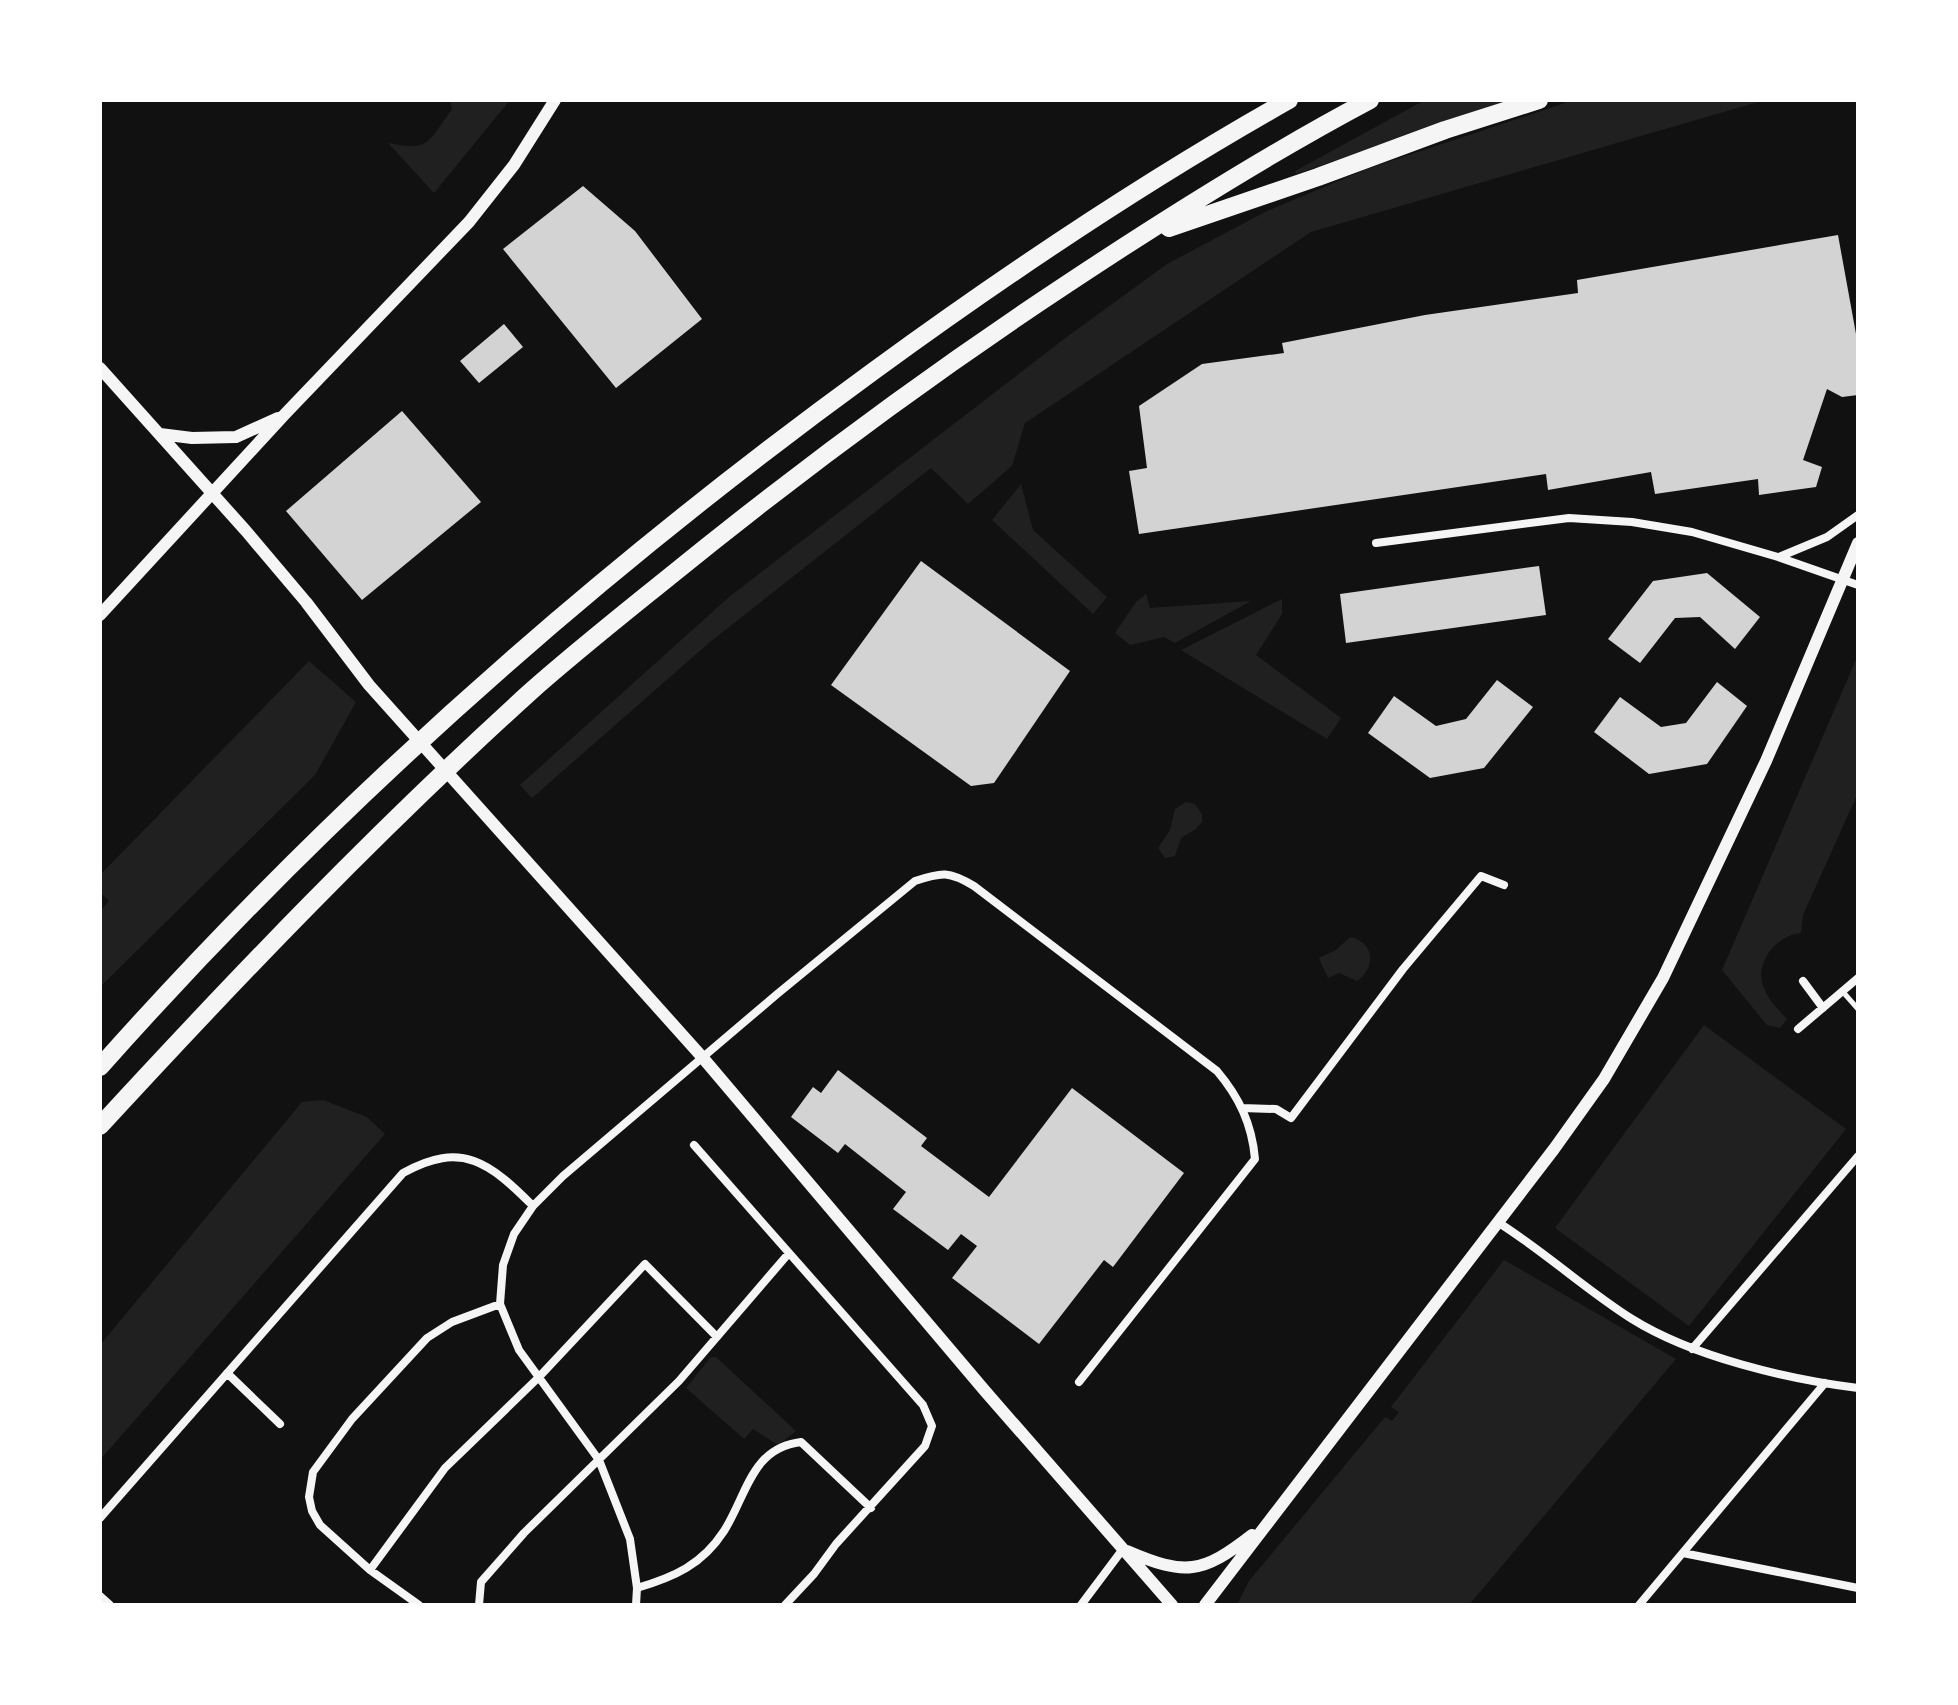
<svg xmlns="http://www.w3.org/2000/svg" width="1958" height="1705" font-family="Montserrat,sans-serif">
  <rect width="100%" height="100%" fill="#111"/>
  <path fill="#202020" d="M 450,100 L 510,100 L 434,193 L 388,143 C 430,152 428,142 452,109 Z
    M 1425,100 L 1509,100 L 1296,174 L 1295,171 Z
    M 1574,100 L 1765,100 L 1311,232 L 1025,423 L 1012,466 L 968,504 L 931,468 L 710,642 L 532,798 L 520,785 L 729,597 L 1068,336 L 1167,264 L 1267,211 L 1367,169 Z
    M 1021,484 L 1033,530 L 1107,597 L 1093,614 L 992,520 Z
    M 1146,594 L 1150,608 L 1251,601 L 1175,643 L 1164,637 L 1130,645 L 1115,633 L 1136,602 Z
    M 1282,599 L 1282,614 L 1256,655 L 1341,718 L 1327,739 L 1181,650 Z
    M 1858,655 L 1858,793 L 1803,915 L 1801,933 C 1776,935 1753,964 1764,988 C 1768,1000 1779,1010 1787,1019 L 1780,1028 L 1767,1025 L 1722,970 Z
    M 309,661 L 356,702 L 315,775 L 100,987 L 100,911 L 109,901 L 100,892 L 100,875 Z
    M 1186,802 L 1195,804 L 1202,814 L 1202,822 L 1196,829 L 1181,838 L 1175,856 L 1165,858 L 1158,848 L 1170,830 L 1175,809 Z
    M 1350,937 C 1375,942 1376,968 1357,981 L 1339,973 L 1328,978 L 1319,958 L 1336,950 Z
    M 1704,1025 L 1846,1129 L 1689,1326 L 1555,1228 Z
    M 323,1100 L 367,1117 L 385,1134 L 100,1460 L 100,1345 L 302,1102 Z
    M 1504,1260 L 1676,1359 L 1469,1605 L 1237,1605 L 1249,1581 L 1385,1417 L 1392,1421 L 1399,1412 L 1391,1407 Z
    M 711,1357 L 716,1357 L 796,1431 L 778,1445 L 753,1429 L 744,1439 L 686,1388 Z"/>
  <path fill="#d3d3d3" d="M 583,186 L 635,231 L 702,319 L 616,388 L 503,249 Z
    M 1838,235 L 1858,345 L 1858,395 L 1842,397 L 1827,389 L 1803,460 L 1822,467 L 1816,487 L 1759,495 L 1758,479 L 1655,494 L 1651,472 L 1548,490 L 1546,474 L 1139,534 L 1129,471 L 1147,468 L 1139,406 L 1202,364 L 1284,353 L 1282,343 L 1425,315 L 1578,293 L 1577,280 Z
    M 504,324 L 523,347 L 479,383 L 460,361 Z
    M 402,411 L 481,502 L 362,600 L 286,511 Z
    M 921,561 L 1070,671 L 994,783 L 971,786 L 831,685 Z
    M 1539,566 L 1546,615 L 1346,643 L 1340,594 Z
    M 1707,573 L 1760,617 L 1735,649 L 1700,617 L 1675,618 L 1640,663 L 1608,639 L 1653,581 Z
    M 1497,680 L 1533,707 L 1484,768 L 1430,778 L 1368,733 L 1394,696 L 1436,726 L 1466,719 Z
    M 1717,682 L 1747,706 L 1707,764 L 1649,774 L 1594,732 L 1620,697 L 1661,727 L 1686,723 Z
    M 838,1070 L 927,1138 L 921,1146 L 989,1197 L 1072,1088 L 1184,1173 L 1113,1267 L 1104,1260 L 1039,1344 L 952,1278 L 977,1246 L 961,1234 L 948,1250 L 893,1209 L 906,1192 L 845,1144 L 838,1153 L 791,1117 L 813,1087 L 821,1093 Z"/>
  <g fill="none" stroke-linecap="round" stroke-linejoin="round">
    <path stroke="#f5f5f5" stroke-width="5" d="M 1843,992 L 1858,1009"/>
    <path stroke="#f5f5f5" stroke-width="8" d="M 1376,543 L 1569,518 L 1632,522 L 1692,532 L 1778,557 L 1858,585
      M 1779,557 L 1827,537 L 1858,515
      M 1803,981 L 1823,1008
      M 1798,1029 L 1858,978
      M 1242,1108 L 1276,1109 L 1291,1118 L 1403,969 L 1481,876 L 1504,885
      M 694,1145 L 923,1405 L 932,1426 L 925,1446 L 836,1544 L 814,1574 L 785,1605
      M 533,1206 L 563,1176 L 776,995 L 915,881 C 942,872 949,871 974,886 L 1217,1071 C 1239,1097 1252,1124 1255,1159 L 1079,1382
      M 1499,1223 C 1545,1252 1586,1290 1632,1319 C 1693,1357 1787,1379 1858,1388
      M 1692,1349 L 1858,1156
      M 227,1373 L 280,1424
      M 100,1518 L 403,1173 C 462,1140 490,1163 533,1206 L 514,1234 L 503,1265 L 500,1304 L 519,1350 L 599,1460 L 630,1539 L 637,1588 L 636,1605
      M 1683,1553 L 1858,1588
      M 370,1570 L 445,1468 L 539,1377 L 645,1264 L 717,1337
      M 637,1588 C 674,1577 702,1565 724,1531 C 747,1495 751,1448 801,1442 L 871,1508
      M 100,1596 L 110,1605
      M 419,1605 L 370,1570 L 320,1525 L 312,1511 L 309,1497 L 313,1472 L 352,1419 L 427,1338 L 452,1322 L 500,1304
      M 479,1605 L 481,1582 L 524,1533 L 679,1381 L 789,1253
      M 1081,1605 L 1123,1549
      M 1639,1605 L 1825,1383"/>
    <path stroke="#f5f5f5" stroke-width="12" d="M 100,368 L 246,531 L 306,602 L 369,685 L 703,1058 L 985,1391 L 1172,1605
      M 160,434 L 192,438 L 236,437 L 278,418
      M 100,615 L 285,414 L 469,222 L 514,165 L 555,100
      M 1127,1551 C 1185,1576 1202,1574 1252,1535
      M 1205,1605 L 1554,1149 L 1604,1079 L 1663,978 L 1766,761 L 1858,543"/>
    <path stroke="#f5f5f5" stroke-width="18" d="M 1169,228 L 1318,177 L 1445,130 L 1539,100
      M 100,1067 C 331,807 593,575 875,370 C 1008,273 1145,181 1289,100
      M 100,1126 C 238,976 378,830 529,693 C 574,653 622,615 669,577 C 797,473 929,375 1067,284 C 1165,219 1266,155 1370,100"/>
  </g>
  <rect width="1958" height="1705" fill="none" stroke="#ffffff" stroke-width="204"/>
</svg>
